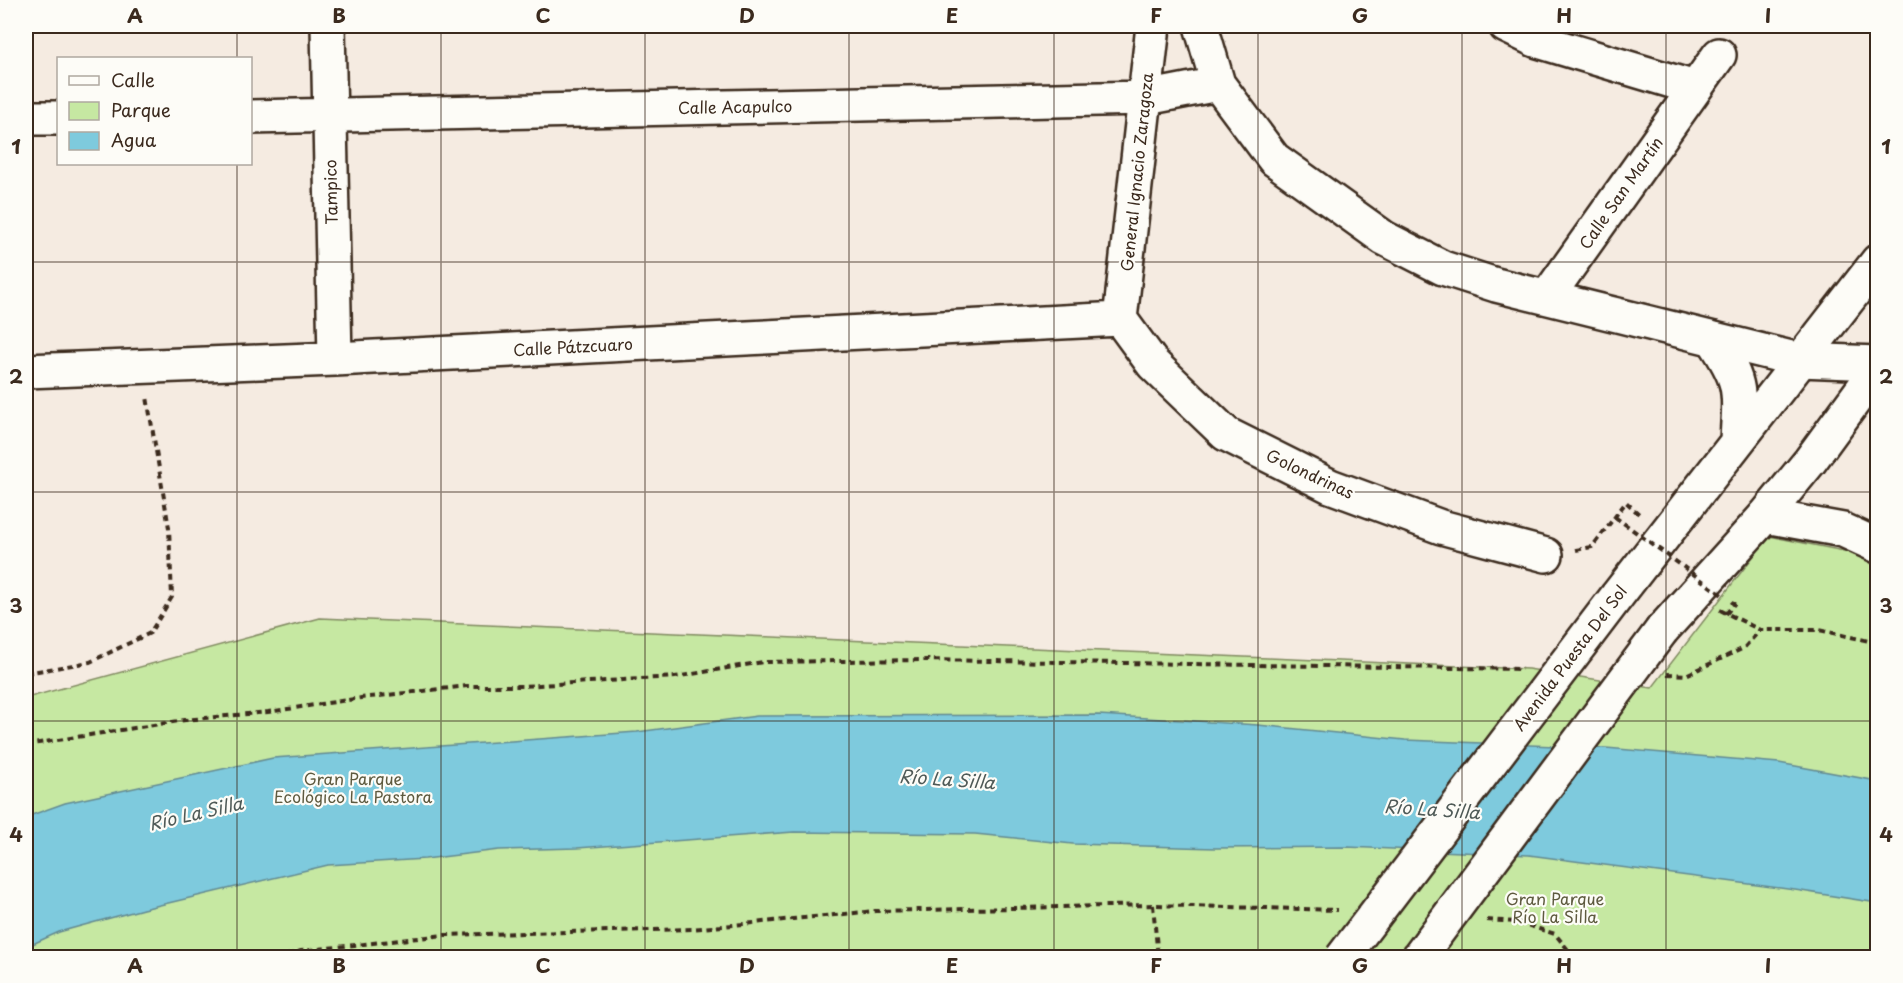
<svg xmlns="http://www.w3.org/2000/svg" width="1903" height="983" font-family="'Playpen Sans',sans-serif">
  <rect width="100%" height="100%" fill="#f5ebe1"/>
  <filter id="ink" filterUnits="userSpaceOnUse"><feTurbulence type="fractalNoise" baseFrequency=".0167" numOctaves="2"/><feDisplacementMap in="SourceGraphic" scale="12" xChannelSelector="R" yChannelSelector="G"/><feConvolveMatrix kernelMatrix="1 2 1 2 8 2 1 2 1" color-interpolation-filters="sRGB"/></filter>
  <g filter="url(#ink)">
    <path fill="#c6e8a2" stroke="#808960" stroke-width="1.5" d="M 1769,536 L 1859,554 L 1877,568 L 1877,957 L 26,958 L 26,698 L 320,618 L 1528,669 L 1652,688 Z"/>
    <path fill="#7ecadd" stroke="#638a91" stroke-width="1.5" d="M 1099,715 L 1258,725 L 1405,740 L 1606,748 L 1779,763 L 1877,781 L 1878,903 L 1795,890 L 1529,855 L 1347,847 L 1215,848 L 1073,844 L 975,834 L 794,832 L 577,848 L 499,850 L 425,859 L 328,865 L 143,909 L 59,932 L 26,947 L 26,817 L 65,803 L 273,758 L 637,732 L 757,716 Z"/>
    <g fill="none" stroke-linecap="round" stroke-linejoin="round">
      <defs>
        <path id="street" d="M 328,26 L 335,359
          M 1201,26 L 1218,84 L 1274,159 L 1384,238 L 1443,268 L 1496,285 L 1799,360 L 1878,363
          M 1506,26 L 1535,40 L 1695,88
          M 250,117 L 1146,98 L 1218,84
          M 26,118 L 58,118
          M 1547,297 L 1719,55
          M 1120,319 L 1153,364 L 1226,434 L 1330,486 L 1441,527 L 1546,555
          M 1120,319 L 1153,26
          M 26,371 L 335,359 L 1120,319
          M 1765,516 L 1843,530 L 1878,546"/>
        <path id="secondary" d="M 1713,339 C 1742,382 1740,389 1737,440
          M 1617,596 L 1878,261
          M 1662,630 L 1765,516 L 1810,461 L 1878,368"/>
      </defs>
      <use href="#street" stroke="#3b2a1e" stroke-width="38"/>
      <use href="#secondary" stroke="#3b2a1e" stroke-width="38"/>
      <path stroke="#3b2a1e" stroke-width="4" stroke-dasharray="6 4.5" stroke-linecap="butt" d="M 1576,550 L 1592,547 L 1626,502 L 1639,514
        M 1720,610 L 1760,630 L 1819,630 L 1878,643
        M 1726,614 L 1734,604 L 1731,601
        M 26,673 L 90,662 L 150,633 L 172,597 L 169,528 L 147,397
        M 1667,674 L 1686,675 L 1744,648 L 1760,630
        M 26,745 L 185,720 L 268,712 L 361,698 L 467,686 L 522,686 L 675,677 L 763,662 L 925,660 L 1522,669
        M 1153,905 L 1158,958
        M 1487,920 L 1517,922 L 1555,934 L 1575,958
        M 278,958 L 301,951 L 445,935 L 692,929 L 875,911 L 1153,905 L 1338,910"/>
      <use href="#street" stroke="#fdfcf7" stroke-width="33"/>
      <use href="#secondary" stroke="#fdfcf7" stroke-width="33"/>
      <defs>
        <path id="secondary-bridge" d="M 1342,958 L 1617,596
          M 1418,958 L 1662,630"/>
      </defs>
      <use href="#secondary-bridge" stroke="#3b2a1e" stroke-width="38" stroke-linecap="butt"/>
      <path stroke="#3b2a1e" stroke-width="4" stroke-dasharray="6 4.5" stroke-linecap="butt" d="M 1615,517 L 1722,595"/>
      <use href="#secondary-bridge" stroke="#fdfcf7" stroke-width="33"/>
    </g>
  </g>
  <path fill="none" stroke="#3b2a1e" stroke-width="1.5" stroke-opacity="0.55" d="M 237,26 L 237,58M 441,26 L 441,958M 645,26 L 645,958M 849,26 L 849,958M 1054,26 L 1054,958M 1258,26 L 1258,958M 1462,26 L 1462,958M 1666,26 L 1666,958M 237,164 L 237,958M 26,262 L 1878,262M 26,492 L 1878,492M 26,721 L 1878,721"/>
  <g text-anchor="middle" stroke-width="4.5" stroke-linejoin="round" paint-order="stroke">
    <g font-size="16" fill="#3b2a1e" stroke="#fdfcf7">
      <text transform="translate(735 107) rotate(-1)" y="6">Calle Acapulco</text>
      <text transform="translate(1137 172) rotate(-84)" y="6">General Ignacio Zaragoza</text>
      <text transform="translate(331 192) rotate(-91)" y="6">Tampico</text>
      <text transform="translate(1621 193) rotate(-55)" y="6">Calle San Martín</text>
      <text transform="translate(573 347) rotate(-3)" y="6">Calle Pátzcuaro</text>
      <text transform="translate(1310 474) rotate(25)" y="6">Golondrinas</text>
      <text transform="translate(1570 658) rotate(-53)" y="6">Avenida Puesta Del Sol</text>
    </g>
    <g font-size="16" fill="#5e5a3f" stroke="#fdfcf7">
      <text x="353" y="785">Gran Parque<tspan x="353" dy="18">Ecológico La Pastora</tspan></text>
      <text x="1555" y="905">Gran Parque<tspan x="1555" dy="18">Río La Silla</tspan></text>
    </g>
    <g font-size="18" font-style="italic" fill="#4f5a57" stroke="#fdfcf7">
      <text transform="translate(947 780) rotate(4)" y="6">Río La Silla</text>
      <text transform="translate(1432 810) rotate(4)" y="6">Río La Silla</text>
      <text transform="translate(196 814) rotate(-13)" y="6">Río La Silla</text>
    </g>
  </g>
  <rect width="1903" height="983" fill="none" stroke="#fdfcf7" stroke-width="66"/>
  <rect x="57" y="57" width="195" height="108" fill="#fdfcf7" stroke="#afa8a0" stroke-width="1.5"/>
  <rect x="69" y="76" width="30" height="9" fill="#fdfcf7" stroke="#afa8a0" stroke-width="1.5"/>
  <text x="111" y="87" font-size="18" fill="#3b2a1e">Calle</text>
  <rect x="69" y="102" width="30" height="18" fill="#c6e8a2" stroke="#afa8a0" stroke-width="1.5"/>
  <text x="111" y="117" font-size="18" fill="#3b2a1e">Parque</text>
  <rect x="69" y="132" width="30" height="18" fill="#7ecadd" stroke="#afa8a0" stroke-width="1.5"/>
  <text x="111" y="147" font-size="18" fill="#3b2a1e">Agua</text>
  <rect x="33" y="33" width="1837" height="917" fill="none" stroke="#3b2a1e" stroke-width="2"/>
  <g font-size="20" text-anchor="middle" font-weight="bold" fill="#3b2a1e">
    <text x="135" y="23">A</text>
    <text x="339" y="23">B</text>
    <text x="543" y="23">C</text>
    <text x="747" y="23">D</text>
    <text x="952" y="23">E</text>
    <text x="1156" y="23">F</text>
    <text x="1360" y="23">G</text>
    <text x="1564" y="23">H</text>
    <text x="1768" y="23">I</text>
    <text x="16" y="154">1</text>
    <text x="1886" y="154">1</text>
    <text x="16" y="384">2</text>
    <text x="1886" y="384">2</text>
    <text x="16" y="613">3</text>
    <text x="1886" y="613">3</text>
    <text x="16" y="842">4</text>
    <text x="1886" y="842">4</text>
    <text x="135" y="973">A</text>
    <text x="339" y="973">B</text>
    <text x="543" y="973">C</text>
    <text x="747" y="973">D</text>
    <text x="952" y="973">E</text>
    <text x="1156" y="973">F</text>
    <text x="1360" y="973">G</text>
    <text x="1564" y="973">H</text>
    <text x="1768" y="973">I</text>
  </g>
</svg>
